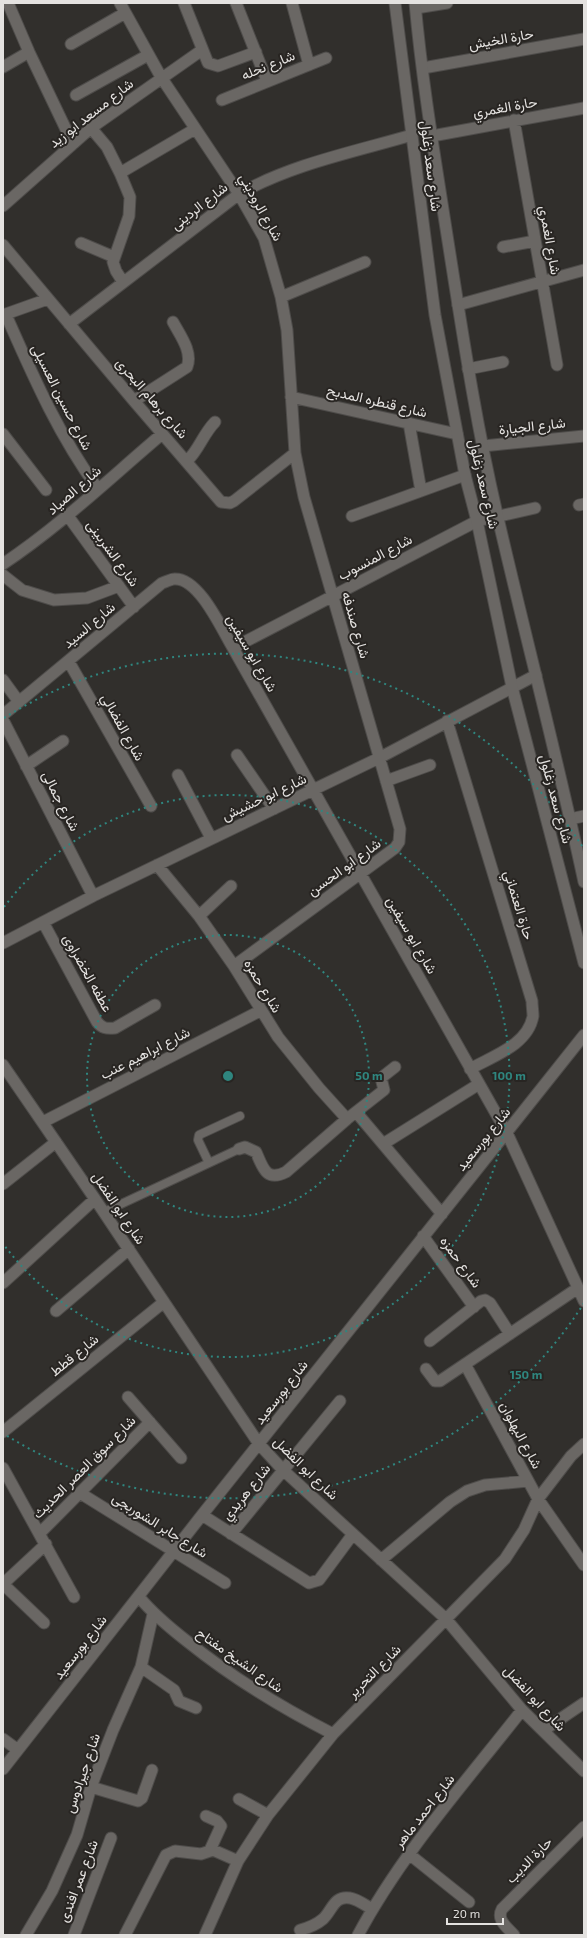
<svg xmlns="http://www.w3.org/2000/svg" width="587" height="1938" font-family="'Exo 2',Vazirmatn,sans-serif">
  <rect width="100%" height="100%" fill="#312f2c"/>
  <g fill="none" stroke-linecap="round" stroke-linejoin="round">
    <defs>
      <path id="service" d="M 209,1163 L 198,1140 L 199,1135 L 240,1116
        M 104,1212 L 239,1149"/>
      <path id="minor" d="M 8,3 L 29,52 L 73,144
        M 120,3 L 161,77 L 239,194 L 264,238 L 281,297 L 287,330 L 295,453 L 304,497 L 400,829 L 399,842 L 395,848 L 234,966
        M 184,3 L 208,63 L 218,66 L 256,52
        M 236,3 L 267,81
        M 292,3 L 309,65
        M 416,8 L 447,3
        M 71,44 L 125,13
        M 3,67 L 29,52
        M 423,68 L 584,39
        M 76,95 L 148,55
        M 222,100 L 326,58
        M 514,120 L 557,365
        M 91,128 L 107,147 L 120,173 L 130,197 L 129,216 L 113,262 L 116,271 L 123,282
        M 432,136 L 584,108
        M 120,173 L 195,129
        M 3,206 L 91,128 L 202,50
        M 81,243 L 114,257
        M 3,245 L 134,401 L 221,502 L 230,503 L 234,501 L 295,453
        M 503,247 L 535,241
        M 281,297 L 365,262
        M 458,305 L 584,270
        M 3,315 L 48,299
        M 6,315 C 33,376 58,434 98,489
        M 69,324 L 239,194 C 292,164 354,152 412,135
        M 468,369 L 503,362
        M 291,397 L 457,434
        M 134,401 L 187,367 C 193,352 180,335 173,322
        M 409,423 L 421,491
        M 3,434 L 46,490
        M 483,446 L 584,436
        M 187,461 C 199,450 203,434 215,422
        M 579,505 L 584,504
        M 68,516 L 134,607
        M 352,516 L 465,475
        M 3,564 C 60,526 110,478 162,434
        M 3,575 L 22,590 L 54,600 L 87,598 L 119,586
        M 233,648 L 477,521 L 535,508
        M 69,662 L 151,806
        M 3,680 L 19,702
        M 3,715 L 162,583 C 166,582 171,579 174,579 C 199,577 222,630 233,648 L 507,1133 L 584,1301
        M 3,720 L 93,896
        M 447,721 L 532,1001 C 532,1006 533,1012 533,1016 C 528,1045 493,1056 470,1069
        M 237,755 L 274,809
        M 26,766 L 63,741
        M 178,775 L 211,838
        M 386,781 L 430,765
        M 570,819 L 584,816
        M 157,865 L 199,916 L 234,966 L 278,1037 L 319,1088 L 347,1119
        M 199,916 L 231,886
        M 43,922 L 97,1022 C 102,1028 106,1029 115,1028 L 155,1005
        M 3,943 L 93,896 L 379,758 L 536,675
        M 3,1065 L 95,1199 L 259,1444 L 283,1470 L 446,1619 L 522,1710 L 584,1771
        M 356,1112 L 442,1214
        M 43,1122 L 260,1011
        M 383,1144 L 479,1084
        M 239,1149 L 245,1147 L 256,1152 C 263,1168 266,1182 286,1172 L 347,1119 L 384,1090 L 381,1078 L 395,1067
        M 3,1184 L 56,1142
        M 423,1236 L 474,1307
        M 3,1283 L 95,1199
        M 56,1311 L 129,1249
        M 430,1341 L 481,1301 L 485,1300 L 490,1303 L 510,1334
        M 465,1364 L 538,1499 L 584,1565
        M 426,1369 L 435,1381 L 440,1381 L 578,1288
        M 128,1397 L 181,1458
        M 3,1432 L 164,1302
        M 3,1468 L 74,1597
        M 80,1493 L 225,1583
        M 202,1515 L 309,1583 L 319,1580 L 353,1534
        M 40,1533 L 150,1422
        M 231,1534 L 340,1401
        M 381,1560 L 450,1502 L 467,1491 L 485,1485 L 528,1481
        M 3,1584 L 46,1544
        M 3,1584 L 44,1623
        M 139,1597 C 154,1615 170,1628 188,1642 C 234,1679 282,1708 333,1734
        M 141,1667 L 174,1690 L 179,1701 L 196,1708
        M 544,1730 L 584,1703
        M 3,1739 L 18,1750
        M 3,1769 L 202,1515 L 584,1035
        M 91,1787 L 138,1801 L 142,1798 L 152,1770
        M 239,1799 L 268,1815
        M 206,1816 L 217,1821 L 221,1826 L 210,1850
        M 409,1854 L 469,1902
        M 300,1930 C 308,1928 316,1925 323,1919 C 332,1911 334,1895 350,1898 C 357,1899 365,1905 372,1909
        M 26,1935 L 52,1891 L 77,1835 L 91,1787 L 113,1730 L 141,1667 L 153,1614
        M 74,1935 L 111,1838
        M 125,1935 L 166,1855 L 175,1851 L 201,1854 L 213,1850 L 238,1861
        M 205,1935 L 238,1861 L 268,1815 L 333,1734 L 505,1559 L 524,1530 L 538,1499 L 571,1456 L 584,1444
        M 358,1935 C 402,1853 465,1783 522,1710
        M 514,1935 C 507,1927 496,1920 502,1909 L 584,1827"/>
      <path id="tertiary" d="M 395,3 L 435,315 L 465,475 L 477,521 L 512,687 L 584,963
        M 415,3 C 422,81 435,158 447,235 C 462,330 476,425 498,518 C 526,639 558,760 584,882"/>
    </defs>
    <use href="#service" stroke="#4e4c4a" stroke-width="10"/>
    <use href="#minor" stroke="#4e4c4a" stroke-width="13"/>
    <use href="#tertiary" stroke="#4e4c4a" stroke-width="13"/>
    <use href="#service" stroke="#6a6764" stroke-width="8"/>
    <use href="#minor" stroke="#6a6764" stroke-width="11"/>
    <use href="#tertiary" stroke="#6a6764" stroke-width="11"/>
  </g>
  <g fill="none" stroke="#2f867f" stroke-width="2" stroke-dasharray="2 4">
    <circle cx="228" cy="1076" r="141"/>
    <path d="M4 907A281 281 0 1 1 4 1245"/>
    <path d="M584 1303A422 422 0 0 1 4 1434M4 718A422 422 0 0 1 584 849"/>
  </g>
  <g text-anchor="middle" stroke-width="4" stroke-linejoin="round" paint-order="stroke">
    <g font-size="14" fill="#e4e2e0" stroke="#282522">
      <text transform="translate(501 39) rotate(-10)" y="5">حارة الخيش</text>
      <text transform="translate(268 65) rotate(-22)" y="5">شارع نحله</text>
      <text transform="translate(505 107) rotate(-10)" y="5">حارة الغمري</text>
      <text transform="translate(91 113) rotate(-38)" y="5">شارع مسعد ابو زيد</text>
      <text transform="translate(431 166) rotate(83)" y="5">شارع سعد زغلول</text>
      <text transform="translate(199 206) rotate(-38)" y="5">شارع الردينى</text>
      <text transform="translate(261 207) rotate(61)" y="5">شارع الروديني</text>
      <text transform="translate(550 240) rotate(80)" y="5">شارع الغمري</text>
      <text transform="translate(62 397) rotate(63)" y="5">شارع حسين العسيلى</text>
      <text transform="translate(152 398) rotate(49)" y="5">شارع برهام البحرى</text>
      <text transform="translate(377 401) rotate(13)" y="5">شارع قنطره المدبح</text>
      <text transform="translate(532 426) rotate(-6)" y="5">شارع الجيارة</text>
      <text transform="translate(484 484) rotate(77)" y="5">شارع سعد زغلول</text>
      <text transform="translate(74 490) rotate(-41)" y="5">شارع الصياد</text>
      <text transform="translate(113 553) rotate(54)" y="5">شارع الشربينى</text>
      <text transform="translate(375 557) rotate(-28)" y="5">شارع المنسوب</text>
      <text transform="translate(89 625) rotate(-40)" y="5">شارع السيد</text>
      <text transform="translate(356 625) rotate(74)" y="5">شارع صندفه</text>
      <text transform="translate(252 653) rotate(60)" y="5">شارع ابو سيفين</text>
      <text transform="translate(123 727) rotate(61)" y="5">شارع الفضالي</text>
      <text transform="translate(264 797) rotate(-25)" y="5">شارع ابو حشيش</text>
      <text transform="translate(556 799) rotate(75)" y="5">شارع سعد زغلول</text>
      <text transform="translate(61 801) rotate(63)" y="5">شارع جمالى</text>
      <text transform="translate(344 867) rotate(-36)" y="5">شارع ابو الحسن</text>
      <text transform="translate(519 905) rotate(73)" y="5">حارة العتماني</text>
      <text transform="translate(412 935) rotate(60)" y="5">شارع ابو سيفين</text>
      <text transform="translate(88 973) rotate(61)" y="5">عطفه الخضراوى</text>
      <text transform="translate(263 986) rotate(59)" y="5">شارع حمزه</text>
      <text transform="translate(145 1053) rotate(-27)" y="5">شارع ابراهيم عنب</text>
      <text transform="translate(483 1139) rotate(-51)" y="5">شارع بورسعيد</text>
      <text transform="translate(119 1208) rotate(56)" y="5">شارع ابو الفضل</text>
      <text transform="translate(461 1262) rotate(54)" y="5">شارع حمزه</text>
      <text transform="translate(74 1355) rotate(-39)" y="5">شارع قطط</text>
      <text transform="translate(281 1392) rotate(-52)" y="5">شارع بورسعيد</text>
      <text transform="translate(521 1435) rotate(62)" y="5">شارع البهلوان</text>
      <text transform="translate(84 1467) rotate(-45)" y="5">شارع سوق العصر الحديث</text>
      <text transform="translate(306 1468) rotate(44)" y="5">شارع ابو الفضل</text>
      <text transform="translate(246 1492) rotate(-51)" y="5">شارع هريدي</text>
      <text transform="translate(160 1525) rotate(32)" y="5">شارع جابر الشوربجى</text>
      <text transform="translate(80 1647) rotate(-52)" y="5">شارع بورسعيد</text>
      <text transform="translate(240 1660) rotate(35)" y="5">شارع الشيخ مفتاح</text>
      <text transform="translate(374 1671) rotate(-45)" y="5">شارع التحرير</text>
      <text transform="translate(535 1698) rotate(47)" y="5">شارع ابو الفضل</text>
      <text transform="translate(82 1773) rotate(-71)" y="5">شارع جيرادوس</text>
      <text transform="translate(424 1811) rotate(-52)" y="5">شارع احمد ماهر</text>
      <text transform="translate(529 1860) rotate(-45)" y="5">حارة الديب</text>
      <text transform="translate(78 1881) rotate(-69)" y="5">شارع عمر افندى</text>
    </g>
  </g>
  <circle cx="228" cy="1076" r="6" fill="#2f867f" stroke="#282522" stroke-width="2"/>
  <g font-size="12" text-anchor="middle" font-weight="bold" fill="#2f867f" stroke="#282522" stroke-width="4" stroke-linejoin="round" paint-order="stroke">
    <text x="369" y="1080">50 m</text>
    <text x="509" y="1080">100 m</text>
    <text x="526" y="1379">150 m</text>
  </g>
  <rect width="587" height="1938" fill="none" stroke="#e4e2e0" stroke-width="8"/>
  <path d="M447 1918v6h56v-6" fill="none" stroke="#e4e2e0" stroke-width="2"/>
  <text x="453" y="1918" font-size="12" fill="#e4e2e0" stroke="#282522" stroke-width="3" paint-order="stroke">20 m</text>
</svg>
